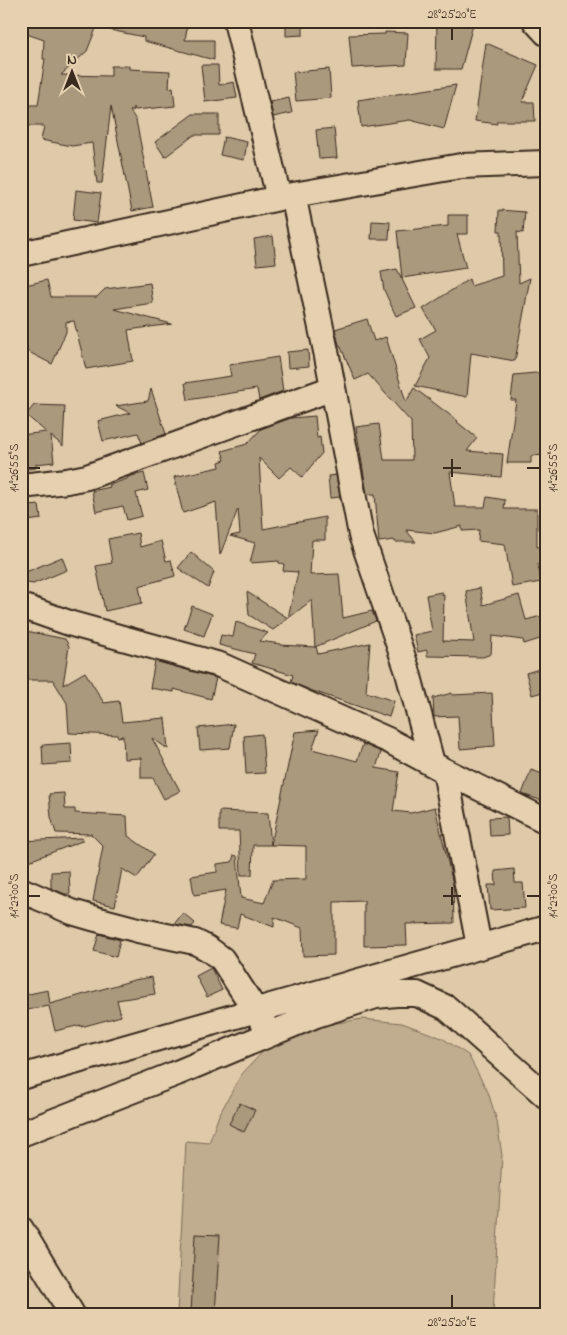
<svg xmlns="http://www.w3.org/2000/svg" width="567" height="1335" font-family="'Indie Flower',sans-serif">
  <rect width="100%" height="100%" fill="#decaa9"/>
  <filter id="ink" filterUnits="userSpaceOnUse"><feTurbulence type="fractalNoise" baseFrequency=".02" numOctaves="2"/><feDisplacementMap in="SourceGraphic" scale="10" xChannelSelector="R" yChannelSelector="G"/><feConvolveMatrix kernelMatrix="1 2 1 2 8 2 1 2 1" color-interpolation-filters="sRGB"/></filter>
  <g filter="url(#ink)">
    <path fill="#c0ad90" stroke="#7e6c57" d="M 362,1019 L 402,1023 L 442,1038 L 468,1055 L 488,1092 L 497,1121 L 502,1156 L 493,1314 L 177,1314 L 186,1141 L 209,1143 L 219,1115 L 241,1075 L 271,1043 L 313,1027 Z"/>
    <path fill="#ab997e" stroke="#3b2a1e" d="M 21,21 L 99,21 L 87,51 L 61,75 L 111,76 L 111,66 L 129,66 L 129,69 L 170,71 L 169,88 L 173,87 L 175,106 L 135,110 L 133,107 L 134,110 L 130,111 L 136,120 L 153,207 L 132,211 L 111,106 L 102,183 L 97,183 L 92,143 L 72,146 L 41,140 L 44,126 L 21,126 L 21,105 L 38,105 L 45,59 L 43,59 L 44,40 L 21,32 Z
      M 101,21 L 160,21 L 160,23 L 187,28 L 185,40 L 214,40 L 214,60 L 144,41 L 144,37 L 100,28 Z
      M 286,21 L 303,21 L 303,35 L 286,36 Z
      M 437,21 L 474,21 L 461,69 L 436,69 Z
      M 385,32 L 408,33 L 406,65 L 352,68 L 349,35 L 385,34 Z
      M 486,43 L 538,65 L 522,102 L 534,102 L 535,121 L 497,121 L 497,124 L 475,121 Z
      M 201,65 L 218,65 L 219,85 L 234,82 L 237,98 L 205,102 Z
      M 329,69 L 331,98 L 296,101 L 293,72 Z
      M 456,85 L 444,129 L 410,120 L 361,127 L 358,100 Z
      M 289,98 L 292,113 L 273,117 L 270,102 Z
      M 193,114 L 219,114 L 219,135 L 194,135 L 165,157 L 155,142 Z
      M 334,128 L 337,158 L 319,159 L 316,130 Z
      M 224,137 L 247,142 L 244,160 L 220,155 Z
      M 76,190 L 101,193 L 97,223 L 73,220 Z
      M 499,210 L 525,212 L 523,233 L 517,232 L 519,283 L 530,278 L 515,361 L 471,353 L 467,397 L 415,386 L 430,358 L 420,339 L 436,330 L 423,309 L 469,279 L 471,286 L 502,276 L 501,231 L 498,231 Z
      M 448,215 L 468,215 L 468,234 L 457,234 L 466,268 L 402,278 L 397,231 L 448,226 Z
      M 372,221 L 390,222 L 389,239 L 371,239 Z
      M 273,236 L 276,263 L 257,265 L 254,239 Z
      M 397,269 L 416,308 L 396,316 L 384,290 L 381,272 Z
      M 47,280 L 51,297 L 97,297 L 105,289 L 150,283 L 153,303 L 114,309 L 172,324 L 128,330 L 133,361 L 86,369 L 74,321 L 66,322 L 66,332 L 52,364 L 21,348 L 21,286 Z
      M 367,319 L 374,341 L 386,337 L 406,402 L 414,388 L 458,421 L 457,422 L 477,438 L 467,451 L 503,454 L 501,477 L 450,472 L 455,507 L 485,507 L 487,497 L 505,500 L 504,509 L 537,509 L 537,547 L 546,546 L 546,563 L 538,564 L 541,582 L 512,587 L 505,544 L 478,541 L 479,530 L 462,531 L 462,526 L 435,533 L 406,530 L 416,542 L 395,542 L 394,540 L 379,542 L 375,494 L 367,494 L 356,427 L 379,424 L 384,460 L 412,460 L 411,422 L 368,374 L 355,380 L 340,345 L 339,345 L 335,329 Z
      M 308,350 L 309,366 L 288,368 L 287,352 Z
      M 278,357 L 283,391 L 259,400 L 257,389 L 188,400 L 185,383 L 231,376 L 229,365 Z
      M 546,372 L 546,455 L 531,456 L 531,463 L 507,463 L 516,400 L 511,400 L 514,375 Z
      M 151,389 L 166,434 L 142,443 L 138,433 L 103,441 L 98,421 L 130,413 L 116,406 L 148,401 Z
      M 34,405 L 65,406 L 63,446 L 51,436 L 54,462 L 36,464 L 36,468 L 21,470 L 21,435 L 46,432 L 26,415 Z
      M 315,416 L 317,438 L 320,437 L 322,453 L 302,477 L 291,467 L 279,478 L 259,458 L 263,529 L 325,517 L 325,540 L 312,540 L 310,575 L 339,574 L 343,618 L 372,611 L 376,621 L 315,647 L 312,600 L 273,630 L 249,615 L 247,592 L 288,618 L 298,572 L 283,571 L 284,564 L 279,563 L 279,561 L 250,563 L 255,543 L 230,536 L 240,534 L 238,509 L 220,555 L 216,502 L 183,513 L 174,477 L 220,467 L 219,462 L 225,460 L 222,451 L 247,444 L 261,429 L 291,418 Z
      M 144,473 L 148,490 L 136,493 L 142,516 L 127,520 L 123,506 L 96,512 L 92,491 L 110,487 L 109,485 L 127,479 L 128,477 Z
      M 336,475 L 340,497 L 330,498 L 328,476 Z
      M 39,505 L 41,519 L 21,522 L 21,507 Z
      M 138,533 L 140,547 L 161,541 L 166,561 L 171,560 L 175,576 L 139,586 L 142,603 L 105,611 L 96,566 L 112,563 L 108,539 Z
      M 191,552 L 214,572 L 208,588 L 178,568 Z
      M 62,557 L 67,570 L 33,584 L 21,582 L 21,574 Z
      M 480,588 L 483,605 L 519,595 L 526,620 L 541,616 L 546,631 L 546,637 L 524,644 L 523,640 L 492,636 L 491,654 L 483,657 L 427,656 L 427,650 L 418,652 L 414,635 L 432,631 L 426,595 L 442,592 L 442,595 L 444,594 L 443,641 L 474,642 L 466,591 Z
      M 192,606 L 212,614 L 204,636 L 184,629 Z
      M 236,622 L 268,633 L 259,641 L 281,644 L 281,645 L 316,647 L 318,654 L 370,643 L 366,692 L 394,701 L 389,717 L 310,690 L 291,682 L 293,675 L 252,663 L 255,654 L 219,645 L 221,635 L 233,637 Z
      M 21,630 L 65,639 L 69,646 L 63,685 L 85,672 L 104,703 L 119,701 L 122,722 L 165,718 L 168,749 L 152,738 L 180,791 L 164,799 L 153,778 L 141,778 L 141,758 L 124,759 L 123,736 L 118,737 L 117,735 L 69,733 L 67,703 L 53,680 L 21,680 Z
      M 155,661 L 216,678 L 211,699 L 174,689 L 174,692 L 150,688 Z
      M 546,667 L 546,691 L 532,695 L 526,673 Z
      M 452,693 L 452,695 L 492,693 L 495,746 L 460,749 L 458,716 L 434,717 L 433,698 Z
      M 234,724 L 230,748 L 200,750 L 198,728 Z
      M 319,730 L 312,749 L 357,761 L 363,744 L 381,752 L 376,768 L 399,772 L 393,811 L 411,813 L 435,807 L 453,884 L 454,923 L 406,924 L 407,945 L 364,946 L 364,901 L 334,902 L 334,955 L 303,956 L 302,928 L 274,917 L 274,927 L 240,914 L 237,928 L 219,925 L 226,890 L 194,895 L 191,876 L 217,872 L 217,864 L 232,862 L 234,855 L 237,856 L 241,898 L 264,903 L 273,880 L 306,879 L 306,846 L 271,845 L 295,732 Z
      M 262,734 L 265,773 L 246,774 L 244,736 Z
      M 71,743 L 72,763 L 43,765 L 42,745 Z
      M 531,770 L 546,775 L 546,802 L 522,794 Z
      M 64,793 L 65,809 L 75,809 L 75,813 L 127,816 L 128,836 L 154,854 L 137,878 L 122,869 L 115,906 L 93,901 L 103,846 L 91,834 L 56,833 L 51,817 L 49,794 Z
      M 219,811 L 268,813 L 271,845 L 253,845 L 252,875 L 241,875 L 239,831 L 219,831 Z
      M 507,817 L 508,835 L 490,836 L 489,818 Z
      M 82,838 L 82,841 L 21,864 L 21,841 Z
      M 514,869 L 515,883 L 523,883 L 525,908 L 490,910 L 488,885 L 496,885 L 495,871 Z
      M 69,871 L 70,894 L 65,894 L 51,888 L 51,872 Z
      M 183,913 L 195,923 L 192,927 L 174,924 Z
      M 99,934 L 120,940 L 116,957 L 94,951 Z
      M 211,968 L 222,990 L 207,997 L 196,976 Z
      M 152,977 L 155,994 L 117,1000 L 121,1016 L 81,1027 L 81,1025 L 55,1031 L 49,1006 L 27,1010 L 24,995 L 48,990 L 50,1004 L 134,980 Z
      M 240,1103 L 255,1110 L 244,1132 L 229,1124 Z
      M 195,1234 L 220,1235 L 215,1314 L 191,1314 Z"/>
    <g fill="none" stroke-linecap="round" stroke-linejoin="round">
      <defs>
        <path id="minor" d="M 236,21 L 279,198
          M 535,21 L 546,33
          M 293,195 L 327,356 L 361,535 L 407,669 L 432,763
          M 21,254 L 293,195 L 461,166 L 546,163
          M 21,486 L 67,481 L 87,477 L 333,388
          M 21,606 L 72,624 L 220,665 L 388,740 L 445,771 L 546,821
          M 445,771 L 479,946
          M 21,890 L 72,912 L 96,919 L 138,930 L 195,942 L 207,948 L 222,959 L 263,1022
          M 21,1077 L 546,928
          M 21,1134 L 177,1073 L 316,1015 L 376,996 L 396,994 L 417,994 L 447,1008 L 546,1096
          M 21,1229 L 72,1314"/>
      </defs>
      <use href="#minor" stroke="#3b2a1e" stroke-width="28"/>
      <use href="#minor" stroke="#e5d1af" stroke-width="24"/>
    </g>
  </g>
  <path fill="none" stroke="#3b2a1e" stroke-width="2" d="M 452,28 L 452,40M 452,459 L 452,477M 28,468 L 40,468M 443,468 L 461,468M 527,468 L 540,468M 452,887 L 452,905M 28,896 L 40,896M 443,896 L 461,896M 527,896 L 540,896M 452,1295 L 452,1308"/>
  <rect width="567" height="1335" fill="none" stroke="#e5d1af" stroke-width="55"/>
  <g transform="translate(72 72)" stroke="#e5d1af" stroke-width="4" paint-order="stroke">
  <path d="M0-4L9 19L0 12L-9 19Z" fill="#3b2a1e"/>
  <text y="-8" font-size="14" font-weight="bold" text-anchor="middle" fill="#3b2a1e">N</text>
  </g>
  <rect x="28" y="28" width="512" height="1280" fill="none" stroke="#3b2a1e" stroke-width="2"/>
  <g font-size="12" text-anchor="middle" fill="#3b2a1e">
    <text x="452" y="18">28°25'20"E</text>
    <text transform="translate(14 468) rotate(-90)" y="4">14°26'55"S</text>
    <text transform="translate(553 468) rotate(-90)" y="4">14°26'55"S</text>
    <text transform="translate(14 896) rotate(-90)" y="4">14°27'00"S</text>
    <text transform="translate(553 896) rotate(-90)" y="4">14°27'00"S</text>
    <text x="452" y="1326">28°25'20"E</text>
  </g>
</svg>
